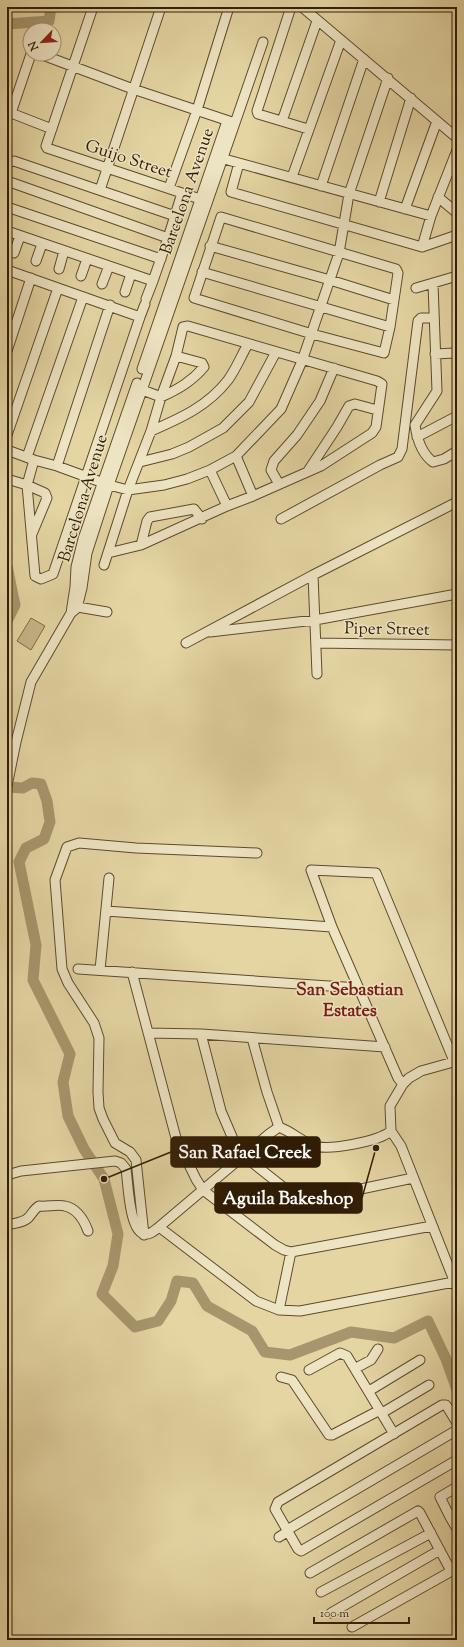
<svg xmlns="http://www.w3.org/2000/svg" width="464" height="1647" font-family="'Sorts Mill Goudy',serif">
  <rect width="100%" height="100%" fill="#e4d5a3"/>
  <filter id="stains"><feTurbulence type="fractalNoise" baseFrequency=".005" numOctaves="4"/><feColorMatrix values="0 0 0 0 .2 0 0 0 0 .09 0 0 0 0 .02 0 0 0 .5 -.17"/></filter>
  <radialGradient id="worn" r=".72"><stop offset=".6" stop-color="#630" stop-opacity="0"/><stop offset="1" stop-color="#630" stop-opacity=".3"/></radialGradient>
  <path fill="#c6b688" stroke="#7c6a46" d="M 31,618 L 45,626 L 31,650 L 17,641 Z"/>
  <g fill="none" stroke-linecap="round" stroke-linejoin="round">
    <path stroke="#a7966d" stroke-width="11" d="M 7,24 L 49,21 L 51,7
      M 7,566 L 15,605 L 7,621
      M 7,787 L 23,788 L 32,783 L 41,784 L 47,801 L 50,822 L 44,839 L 26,848 L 19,862 L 36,945 L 33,980 L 70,1054 L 63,1082 L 68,1116 L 84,1149 L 104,1179 L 118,1234 L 113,1266 L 102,1294 L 135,1327 L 158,1321 L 171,1301 L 177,1281 L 193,1283 L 207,1306 L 252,1331 L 265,1352 L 290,1355 L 351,1332 L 394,1338 L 428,1321 L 446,1359 L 457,1390"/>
    <defs>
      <path id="minor" d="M 93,7 L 46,146 L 47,148 L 200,199
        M 291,7 L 257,111 L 258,114 L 308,129
        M 302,7 L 457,138
        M 31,54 L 11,113 L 52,129
        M 40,54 L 133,89 L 235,123 L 109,485 L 87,553 L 82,588 L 77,608 L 71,613
        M 282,121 L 317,21
        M 235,123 L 263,42
        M 217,157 L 431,216
        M 7,163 L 14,161 L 175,216
        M 239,163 L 231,192 L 422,247 L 457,235
        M 292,177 L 341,40
        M 7,181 L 168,238
        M 321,186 L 364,59
        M 169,188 L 197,110 L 229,7
        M 100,190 L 161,7
        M 438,197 L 457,213
        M 379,202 L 411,98
        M 7,207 L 161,259
        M 405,209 L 437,121
        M 221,217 L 396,269 L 398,273 L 390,327 L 384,353 L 312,334 L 194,298 Z
        M 7,231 L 153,281 L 168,238 L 182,193
        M 210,246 L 330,280 L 394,300
        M 422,247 L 431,216 L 457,150
        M 14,253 L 20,236
        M 36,261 L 42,244
        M 59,269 L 64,251
        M 7,270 L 140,317
        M 202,272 L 390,327
        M 81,276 L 87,259
        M 102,284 L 109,266
        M 433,284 L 437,391 L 415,425 C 417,439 421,453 433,462 L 444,459 L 457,451
        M 416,288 L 457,276
        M 125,292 L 131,274
        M 146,299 L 153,281
        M 7,351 L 31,278
        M 435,354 L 454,353 L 457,357
        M 142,369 L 227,121
        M 137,388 L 161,397 C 179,389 192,381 204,367 L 202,363 L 176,356
        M 151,431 C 181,418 208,406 228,380 C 236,369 241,356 248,344
        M 7,435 L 58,288
        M 417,437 L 457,416
        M 7,450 L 34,460 L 57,466 L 109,485 L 128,490 L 164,485 L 187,479 L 210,470 L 236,456 L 281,409 L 302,361 L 339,253 L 349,194 L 388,78
        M 27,457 L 83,297
        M 140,462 L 172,454 L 189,447 L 223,428 L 249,402 L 276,352
        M 57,466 L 110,305
        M 308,471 L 337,427 L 349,406 L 355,404 L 377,410
        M 7,479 L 27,485 L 35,576 L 41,579 L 53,574 L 140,317 L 145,304
        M 279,484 L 271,470 L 274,461 L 297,435 L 320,401 L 334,368
        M 227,506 L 253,496
        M 281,519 L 380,465 L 398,457 L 402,449 L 418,321 L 421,318 L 434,318
        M 32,534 L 47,498 L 45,493 L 27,485 L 34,460
        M 141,545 L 147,521 L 150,517 L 194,509 L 202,519
        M 108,553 L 141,545 L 227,506 L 210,470
        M 104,565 L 128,490 L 151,431 L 161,397 L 176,356 L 183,327 L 188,326 L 377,381 L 382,384 L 376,427 L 372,433 L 321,466 L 253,496 L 236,456
        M 313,575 L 317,674
        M 72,606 L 107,612
        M 210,632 L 315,620 L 457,594
        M 186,643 L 313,575 L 457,502
        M 316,643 L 457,645
        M 7,786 L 16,742 L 31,682 L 71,613 L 75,587 L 76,567 L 83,539 L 137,383
        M 106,911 L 332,927
        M 78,969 L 359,988
        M 100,970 L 109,878
        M 132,972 L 176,1138 L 196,1179 L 203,1190 L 275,1245 L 284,1250 L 291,1252 L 432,1226
        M 148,1033 L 201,1034 L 385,1047
        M 201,1034 L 221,1111 L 236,1146 L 244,1156 L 283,1187 L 305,1196 L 323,1197 L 413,1178
        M 252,1038 L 267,1092 L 279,1127
        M 403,1084 L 398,1078 L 332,927 L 311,870 L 376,873 L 454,1061
        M 391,1131 L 401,1146 L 457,1288
        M 391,1131 L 390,1106 L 403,1084 L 409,1078 L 421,1071 L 457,1061
        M 7,1175 L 21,1171 L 115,1161 L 121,1163 L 126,1169 C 128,1181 129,1233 145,1234 C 150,1235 155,1230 159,1227 L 269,1134 L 279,1127 C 292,1132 300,1140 312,1145 C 327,1152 379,1141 391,1131
        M 7,1225 C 14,1223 23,1223 28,1218 C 32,1214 34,1209 39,1206 C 47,1207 58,1204 65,1206 C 78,1209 84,1220 88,1231
        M 159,1227 L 256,1301 L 279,1310 L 300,1311 L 454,1282
        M 144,1235 L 136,1160 L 130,1152 L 115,1143 L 103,1119 L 99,1108 L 98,1092 L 99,1038 L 94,1023 L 68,983 L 62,969 L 55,880 L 67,847 L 79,843 L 136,848 L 257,853
        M 279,1310 L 291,1252
        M 356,1368 L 371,1360 L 378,1349
        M 309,1370 L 340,1353 L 347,1356 L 394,1434
        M 281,1377 L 292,1380 L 329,1435 L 332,1435 L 380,1410
        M 369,1391 L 420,1360
        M 382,1413 L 429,1385
        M 457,1423 L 446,1405 L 442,1405 L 278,1502 L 275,1509 L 298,1549 L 301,1551 L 457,1460
        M 457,1513 L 450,1517 L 457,1529
        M 450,1517 L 440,1497 L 457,1487
        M 279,1537 L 287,1532 L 287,1530 L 457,1430
        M 310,1573 L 418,1511 L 420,1513 L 451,1571
        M 321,1592 L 431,1533
        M 331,1613 L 440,1550
        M 352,1627 L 457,1568"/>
    </defs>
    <use href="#minor" stroke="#5e4b2c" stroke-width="11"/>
    <use href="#minor" stroke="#ede4c3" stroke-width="9"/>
  </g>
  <g text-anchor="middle" stroke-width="3" stroke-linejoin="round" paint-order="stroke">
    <g font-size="17" fill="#311d05" stroke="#ede4c3">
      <text transform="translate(129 158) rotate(18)" y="6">Guijo Street</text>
      <text transform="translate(186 191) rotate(-71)" y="6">Barcelona Avenue</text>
      <text transform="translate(82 498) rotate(-73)" y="6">Barcelona Avenue</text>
      <text transform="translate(387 628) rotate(1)" y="6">Piper Street</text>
    </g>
    <g font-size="18" font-weight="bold" fill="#7a1f14" stroke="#ede4c3">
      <text x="350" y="995">San Sebastian<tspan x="350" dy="21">Estates</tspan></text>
    </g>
  </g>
  <path fill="none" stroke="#311d05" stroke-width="1.5" d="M104 1179L171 1152M376 1148L362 1198"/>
  <g fill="#311d05" stroke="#ede4c3" stroke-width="1.5">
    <circle cx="104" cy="1179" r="4"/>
    <circle cx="376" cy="1148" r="4"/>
  </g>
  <g fill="#311d05" stroke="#311d05" stroke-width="1.5">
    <rect x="171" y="1137" width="149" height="30" rx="4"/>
    <rect x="215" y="1183" width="147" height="30" rx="4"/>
  </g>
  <g font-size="18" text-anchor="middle" font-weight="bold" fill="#fff">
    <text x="245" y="1158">San Rafael Creek</text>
    <text x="288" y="1204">Aguila Bakeshop</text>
  </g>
  <rect width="464" height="1647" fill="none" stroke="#e4d5a3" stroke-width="24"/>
  <rect x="8" y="8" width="448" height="1631" fill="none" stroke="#311d05" stroke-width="2"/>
  <rect x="12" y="12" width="440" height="1623" fill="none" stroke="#311d05"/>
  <g transform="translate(42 42) rotate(245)"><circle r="19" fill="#ede4c3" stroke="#a29477"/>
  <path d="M0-3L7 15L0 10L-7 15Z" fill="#8f2418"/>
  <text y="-6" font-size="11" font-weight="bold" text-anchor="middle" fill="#311d05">N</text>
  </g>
  <path d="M314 1617v6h95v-6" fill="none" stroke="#311d05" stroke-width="2"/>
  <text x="320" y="1617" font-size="12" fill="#311d05" stroke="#ede4c3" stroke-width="3" paint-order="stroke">100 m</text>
  <rect width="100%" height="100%" filter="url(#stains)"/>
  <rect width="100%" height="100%" fill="url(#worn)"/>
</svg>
